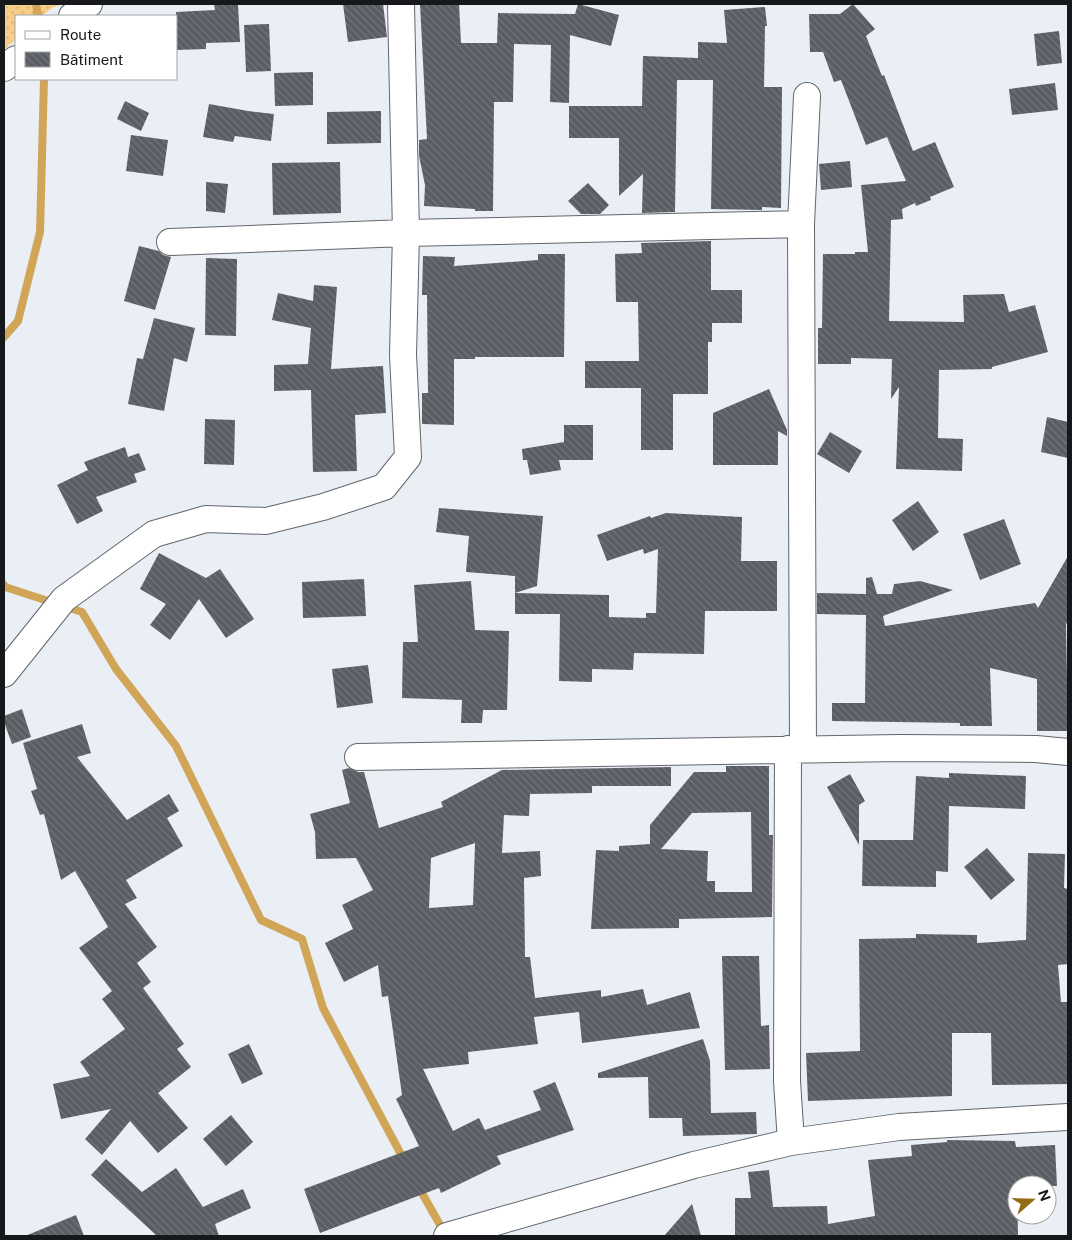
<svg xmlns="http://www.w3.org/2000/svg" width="1072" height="1240" font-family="'Public Sans',sans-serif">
  <defs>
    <pattern id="grass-dots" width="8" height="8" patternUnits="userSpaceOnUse" patternTransform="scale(1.25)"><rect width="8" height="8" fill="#f6ce8a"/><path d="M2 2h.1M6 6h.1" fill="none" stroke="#d2b076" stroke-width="1.8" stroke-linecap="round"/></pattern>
    <pattern id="building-back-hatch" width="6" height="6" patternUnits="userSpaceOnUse" patternTransform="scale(1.25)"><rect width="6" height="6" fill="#5a5e64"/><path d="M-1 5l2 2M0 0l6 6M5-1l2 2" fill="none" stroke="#72757a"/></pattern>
  </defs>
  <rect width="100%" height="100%" fill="#eaeff6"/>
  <path fill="url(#grass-dots)" d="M 4,4 L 62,4 L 52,8 L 42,16 L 16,16 L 16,39 L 4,50 Z"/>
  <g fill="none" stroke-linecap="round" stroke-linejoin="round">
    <path stroke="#d1a558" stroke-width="8" d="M 36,4 L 38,16
      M 4,337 L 18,321 L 40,232 L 44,79
      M 4,585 L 5,587 L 82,612 L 116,669 L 176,746 L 261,920 L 302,939 L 323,1008 L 404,1160
      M 418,1186 L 444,1232"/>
  </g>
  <path fill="url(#building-back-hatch)" fill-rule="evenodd" d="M 214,4 L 238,4 L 240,42 L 206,43 L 206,49 L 176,50 L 176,12 L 215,10 Z
    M 343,4 L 383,4 L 387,37 L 348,42 Z
    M 420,4 L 459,4 L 461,43 L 497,43 L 498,13 L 575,14 L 578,4 L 619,15 L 611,46 L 570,35 L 569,103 L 550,102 L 551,45 L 514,44 L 513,102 L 494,102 L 493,211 L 475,211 L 475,209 L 424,206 L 425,185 L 419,156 L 419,140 L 427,139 Z
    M 853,4 L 875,29 L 866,36 L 882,76 L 884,75 L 913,151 L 935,142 L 954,187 L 930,197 L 931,200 L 916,206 L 915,203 L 902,209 L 903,219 L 891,220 L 889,321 L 964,322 L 963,295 L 1004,294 L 1009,312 L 1035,305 L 1048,352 L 992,367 L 992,369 L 939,370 L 938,438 L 963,439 L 962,471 L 896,469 L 899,387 L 891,399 L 892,359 L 851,358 L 851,364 L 818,364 L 818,328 L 822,328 L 823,254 L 855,254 L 855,252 L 868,252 L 861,185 L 906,181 L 887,137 L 866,145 L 841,80 L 834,82 L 823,52 L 810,52 L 809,14 L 840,14 Z
    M 765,7 L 767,26 L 765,26 L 764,87 L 782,87 L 781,208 L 762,207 L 762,210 L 711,209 L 713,80 L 677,80 L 675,212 L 642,213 L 643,174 L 619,196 L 619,138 L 569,138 L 569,106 L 642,106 L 643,56 L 698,58 L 698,42 L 727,43 L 724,10 Z
    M 269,24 L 271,71 L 246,72 L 244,25 Z
    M 1059,31 L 1062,63 L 1037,66 L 1034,34 Z
    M 313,72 L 313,105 L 275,106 L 274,73 Z
    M 1055,83 L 1058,110 L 1012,115 L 1009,89 Z
    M 125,101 L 149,113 L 141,131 L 117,119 Z
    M 209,104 L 248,111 L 274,114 L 271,141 L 235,136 L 233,142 L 203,137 Z
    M 381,111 L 381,143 L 327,144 L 327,112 Z
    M 131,135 L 168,140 L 163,176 L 126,171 Z
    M 850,161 L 852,187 L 821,190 L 819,164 Z
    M 340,162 L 341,213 L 273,215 L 272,163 Z
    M 206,182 L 228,184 L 225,213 L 206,211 Z
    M 588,183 L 609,205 L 600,214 L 581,214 L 568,201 Z
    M 711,241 L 711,290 L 742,290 L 742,323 L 712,323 L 712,342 L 708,342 L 708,394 L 673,394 L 673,450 L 641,450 L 641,388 L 585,388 L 585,361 L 639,361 L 638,302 L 616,302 L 615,254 L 642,253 L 641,243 Z
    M 139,246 L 159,251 L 163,255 L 171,257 L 155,310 L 124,301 Z
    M 538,254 L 565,254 L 564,357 L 475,357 L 475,359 L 454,359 L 454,425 L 422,424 L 422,393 L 428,393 L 427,295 L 422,295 L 423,256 L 455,257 L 454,266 L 538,260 Z
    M 206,258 L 237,259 L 236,336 L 205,335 Z
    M 314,285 L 337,287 L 331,369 L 383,366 L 386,413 L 355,415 L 357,471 L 313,472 L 311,390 L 274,391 L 274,365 L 308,364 L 311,328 L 272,320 L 278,293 L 313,301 Z
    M 154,318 L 195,328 L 187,362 L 174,358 L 164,411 L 128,404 L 137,358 L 143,359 Z
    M 769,389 L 787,430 L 787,436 L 778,431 L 778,465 L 713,465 L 713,413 Z
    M 1047,417 L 1068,422 L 1068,458 L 1041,452 Z
    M 205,419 L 235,420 L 234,465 L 204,464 Z
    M 564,425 L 593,425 L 593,460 L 559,460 L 561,470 L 530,475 L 527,460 L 523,460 L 522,449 L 564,442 Z
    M 830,432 L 862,451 L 849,473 L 817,454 Z
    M 125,447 L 128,457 L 139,453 L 146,470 L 134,474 L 137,482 L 96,497 L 103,511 L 77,524 L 57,485 L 88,470 L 84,462 Z
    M 918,501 L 939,532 L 913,551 L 892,520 Z
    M 439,508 L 543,516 L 537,586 L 515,593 L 609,595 L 609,617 L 646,618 L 646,613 L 656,613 L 658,549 L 644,554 L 643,549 L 607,561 L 597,535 L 650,516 L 651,518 L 666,513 L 742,517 L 741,561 L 777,561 L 777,611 L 705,611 L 704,654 L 634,653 L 633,670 L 592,669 L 592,682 L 559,681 L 560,614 L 515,614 L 515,576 L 466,572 L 469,536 L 436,532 Z
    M 1004,519 L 1021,564 L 980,580 L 963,534 Z
    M 159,553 L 206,578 L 220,569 L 254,619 L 226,638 L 199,599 L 170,640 L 150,625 L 166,604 L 140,589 Z
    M 1068,556 L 1068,625 L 1066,623 L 1068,731 L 1037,731 L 1037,679 L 990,668 L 992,726 L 960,726 L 960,723 L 832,721 L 832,703 L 865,703 L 866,615 L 817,614 L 817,593 L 866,594 L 866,578 L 872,577 L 877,594 L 892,594 L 894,584 L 920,581 L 953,590 L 883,616 L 885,626 L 1035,603 L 1038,608 Z
    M 364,579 L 366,616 L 303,618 L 302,582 Z
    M 471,581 L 475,630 L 509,631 L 507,710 L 483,710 L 482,723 L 461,723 L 462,700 L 402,698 L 403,642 L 418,642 L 414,585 Z
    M 368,665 L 373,703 L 337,708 L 332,669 Z
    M 22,709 L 31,737 L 12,744 L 4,722 L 4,716 Z
    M 82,724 L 91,753 L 77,757 L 127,820 L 169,794 L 179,811 L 167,818 L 183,846 L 126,880 L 137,898 L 125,904 L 157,947 L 137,963 L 151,982 L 143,988 L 184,1044 L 177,1049 L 191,1067 L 158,1093 L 188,1128 L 158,1153 L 130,1121 L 102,1155 L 85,1139 L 111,1109 L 61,1119 L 53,1084 L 90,1076 L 80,1062 L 125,1029 L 102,999 L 112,991 L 79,948 L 108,927 L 75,871 L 61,880 L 44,814 L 40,815 L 31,791 L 37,789 L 23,743 Z
    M 726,766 L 769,766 L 769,835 L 773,835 L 772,917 L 679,919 L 679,928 L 591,929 L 596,850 L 619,851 L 619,846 L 650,844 L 650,825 L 694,772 L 726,772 ZM 751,812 L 752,892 L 715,892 L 715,881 L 707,881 L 708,851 L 661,849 L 692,813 Z
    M 671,767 L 671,786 L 592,786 L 592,793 L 530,794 L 529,816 L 504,815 L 502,853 L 540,851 L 541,876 L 524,878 L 525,957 L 530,957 L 535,998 L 601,990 L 601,997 L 643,989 L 647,1005 L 690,992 L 700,1028 L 582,1043 L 579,1012 L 534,1017 L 538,1044 L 468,1052 L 469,1064 L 423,1069 L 453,1131 L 479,1118 L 485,1130 L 541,1110 L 533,1091 L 555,1082 L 574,1130 L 497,1156 L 501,1164 L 441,1193 L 439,1188 L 320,1233 L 304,1189 L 419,1146 L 396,1099 L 402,1095 L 388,996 L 382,997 L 378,965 L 344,982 L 325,943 L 353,929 L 342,905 L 373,890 L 356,858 L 316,859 L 315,832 L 310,814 L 350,803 L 342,770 L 349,768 L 358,772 L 364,772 L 379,828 L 443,807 L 441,802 L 502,770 ZM 475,843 L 473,905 L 429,908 L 431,858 Z
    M 949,773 L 1026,776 L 1025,809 L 949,806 L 948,872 L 936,871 L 936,887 L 862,886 L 863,840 L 913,840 L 916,776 L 949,778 Z
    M 850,774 L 865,801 L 859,805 L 859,845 L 827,787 Z
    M 987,848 L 1015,880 L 991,900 L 964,867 Z
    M 1028,853 L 1065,854 L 1064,888 L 1068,889 L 1068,964 L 1058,965 L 1061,1002 L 1068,1002 L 1068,1084 L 992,1085 L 991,1033 L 952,1033 L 952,1096 L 808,1101 L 806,1053 L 860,1051 L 859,939 L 916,938 L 916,934 L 977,935 L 977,943 L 1026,940 Z
    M 722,956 L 759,956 L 761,1026 L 769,1025 L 770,1069 L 725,1070 Z
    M 703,1039 L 710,1061 L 711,1113 L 756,1112 L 757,1134 L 683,1136 L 682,1118 L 649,1118 L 648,1077 L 598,1078 L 598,1073 Z
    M 249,1044 L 263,1074 L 242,1084 L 228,1054 Z
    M 231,1115 L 253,1142 L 226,1166 L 203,1139 Z
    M 947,1140 L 1015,1141 L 1016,1147 L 1055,1145 L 1057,1186 L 1017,1185 L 1018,1236 L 735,1236 L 735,1198 L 751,1198 L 748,1172 L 769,1170 L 773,1207 L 827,1206 L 828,1224 L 875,1216 L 868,1160 L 912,1156 L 911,1145 L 947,1142 Z
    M 106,1159 L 142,1192 L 176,1168 L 203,1207 L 243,1189 L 251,1208 L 215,1224 L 219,1236 L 157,1236 L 91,1175 Z
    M 692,1204 L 701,1236 L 664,1236 Z
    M 76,1215 L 84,1236 L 25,1236 Z"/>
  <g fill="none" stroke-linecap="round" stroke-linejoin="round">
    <defs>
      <path id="street" d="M 72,16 L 89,4
        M 4,68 L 16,59
        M 170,242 L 406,233 L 801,224
        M 4,674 L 64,599 L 154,534 L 206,519 L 266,521 L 323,507 L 384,487 L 408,457 L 403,355 L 406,233 L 401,4
        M 788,749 L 787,1081 L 791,1142
        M 803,749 L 801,224 L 807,96
        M 358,757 L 899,748 L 1036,749 L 1068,752
        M 447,1236 L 694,1165 L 791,1142 L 899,1127 L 1068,1117"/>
    </defs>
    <use href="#street" stroke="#62666c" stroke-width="28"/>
    <use href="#street" stroke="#fff" stroke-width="26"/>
  </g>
  <rect width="1072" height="1240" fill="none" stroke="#17181b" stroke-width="10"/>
  <rect x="15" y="15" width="162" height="65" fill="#ffffff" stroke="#a2a3a4"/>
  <rect x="25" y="31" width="25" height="8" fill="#ffffff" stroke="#a2a3a4"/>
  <text x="60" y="40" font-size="15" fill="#17181b">Route</text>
  <rect x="25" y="52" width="25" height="15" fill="url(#building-back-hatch)" stroke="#a2a3a4"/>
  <text x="60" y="65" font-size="15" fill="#17181b">Bâtiment</text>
  <g transform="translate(1032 1200) rotate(70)"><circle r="24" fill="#ffffff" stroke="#a2a3a4"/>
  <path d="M0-4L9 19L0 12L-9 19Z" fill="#946b15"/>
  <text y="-8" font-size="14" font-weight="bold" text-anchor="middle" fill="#17181b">N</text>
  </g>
</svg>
